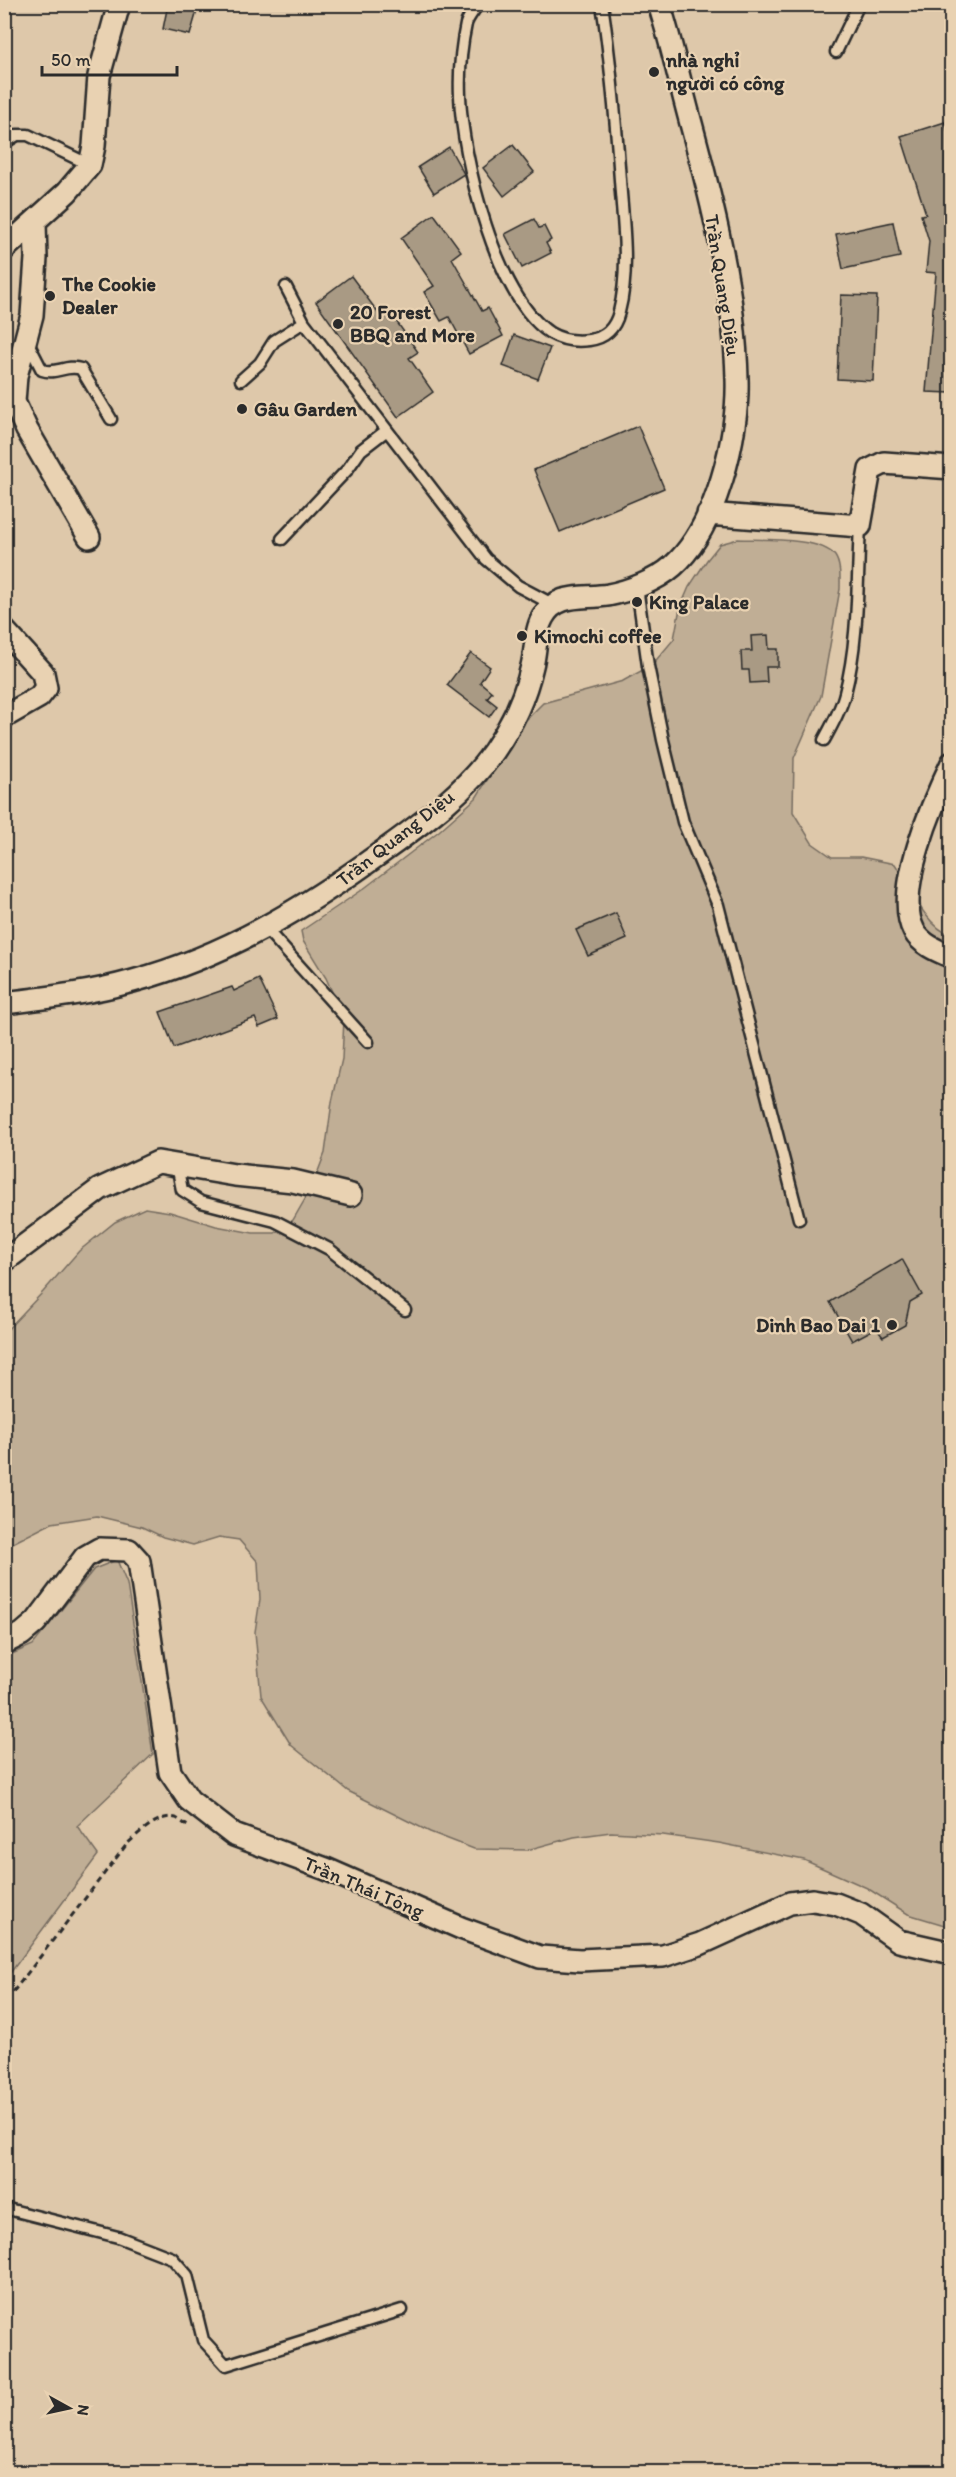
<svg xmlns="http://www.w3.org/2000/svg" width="956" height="2477" font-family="Itim,sans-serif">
  <rect width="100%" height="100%" fill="#dec8aa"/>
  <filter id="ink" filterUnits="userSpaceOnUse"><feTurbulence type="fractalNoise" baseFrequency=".0167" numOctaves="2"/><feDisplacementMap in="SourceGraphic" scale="12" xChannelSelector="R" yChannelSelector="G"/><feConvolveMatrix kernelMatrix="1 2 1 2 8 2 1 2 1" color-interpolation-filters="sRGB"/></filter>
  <g filter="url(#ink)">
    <path fill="#c0ae95" stroke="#766c60" stroke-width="1.5" d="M 738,539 C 762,540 821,537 835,556 C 841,565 840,578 840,589 L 821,696 L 794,758 L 793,812 L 812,843 L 832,857 L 861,857 L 895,864 C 909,885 925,927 951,935 L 951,1927 L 908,1914 L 867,1888 L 804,1860 L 719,1843 L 663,1835 L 611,1832 L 574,1837 L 527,1850 L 474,1849 L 430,1832 L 348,1791 L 291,1745 L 261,1696 L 255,1632 L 260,1599 L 258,1562 L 239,1540 L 219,1537 L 193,1545 L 163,1537 L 142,1527 L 97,1516 L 52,1523 L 5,1547 L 5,1332 L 43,1292 L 79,1251 L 115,1222 L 145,1208 L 170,1212 L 216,1226 L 253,1233 L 275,1233 L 293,1220 L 312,1187 L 325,1153 L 332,1102 L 342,1059 L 344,1019 L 326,978 L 303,941 L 301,931 L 362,890 L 439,831 L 476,798 L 522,724 L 543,703 L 623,681 L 652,665 L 674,639 L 680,608 L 689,587 L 707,560 L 720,544 Z
      M 117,1560 L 127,1584 L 153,1754 L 77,1826 L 98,1855 L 5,1980 L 5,1657 L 33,1645 L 94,1569 Z"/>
    <path fill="#a99a84" stroke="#2b2b2b" stroke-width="1.5" d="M 168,4 L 199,4 L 190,35 L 163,29 Z
      M 945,122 L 951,144 L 951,393 L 926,392 L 936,273 L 926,272 L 929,241 L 921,215 L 926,214 L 901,136 Z
      M 513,145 L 534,172 L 504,196 L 483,168 Z
      M 449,147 L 464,174 L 434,193 L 418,167 Z
      M 434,214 L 461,251 L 452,258 L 482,311 L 488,308 L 503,336 L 469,354 L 449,317 L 441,321 L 424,292 L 434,286 L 401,238 Z
      M 534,219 L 539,228 L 544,226 L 551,240 L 546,243 L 551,253 L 522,268 L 505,234 Z
      M 893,222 L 900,257 L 843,269 L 836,234 Z
      M 351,276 L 379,314 L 387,308 L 418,352 L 409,358 L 433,392 L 398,417 L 316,302 Z
      M 841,295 L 877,296 L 873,381 L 837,379 Z
      M 514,335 L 550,348 L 538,379 L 503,366 Z
      M 638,426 L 664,488 L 560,532 L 534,470 Z
      M 768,635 L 769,649 L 778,649 L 778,667 L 766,667 L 767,682 L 750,683 L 749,670 L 742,670 L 741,651 L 752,651 L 751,636 Z
      M 471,653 L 490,667 L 480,682 L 492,692 L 487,698 L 497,706 L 489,717 L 447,685 Z
      M 616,913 L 627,939 L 588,956 L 576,930 Z
      M 259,979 L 278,1019 L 259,1027 L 255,1018 L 174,1048 L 160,1012 L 232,987 L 234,991 Z
      M 902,1259 L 922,1295 L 910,1302 L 905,1325 L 883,1337 L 876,1328 L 852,1341 L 830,1302 Z"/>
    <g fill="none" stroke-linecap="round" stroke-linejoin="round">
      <defs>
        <path id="lane" d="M 478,4 C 474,11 468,17 466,24 C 461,47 459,72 460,96 C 462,157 496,298 550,333 C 562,340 575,342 589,340 C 605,338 615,328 619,312 C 630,270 623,223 620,180 C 616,122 611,63 602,4
          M 836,52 L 859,4
          M 4,143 L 17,135 L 28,135 L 90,165
          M 286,287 L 304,322 L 486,559 L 518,586 L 552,604
          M 28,343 L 42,370 C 56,375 66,364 81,369 L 111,419
          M 241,380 L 260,363 L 274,341 L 304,322
          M 282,539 L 347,470 L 361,450 L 387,430
          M 637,587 L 648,666 L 663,740 L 683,822 L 718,905 L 799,1219
          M 824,740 C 832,725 841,710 845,693 C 859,640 857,581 860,526
          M 266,929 L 368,1042
          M 177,1165 L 182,1190 L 201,1202 L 275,1221 L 329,1249 L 405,1310
          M 4,2208 L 118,2237 L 172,2258 L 187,2275 L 203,2340 L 226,2365 L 402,2310"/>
        <path id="street" d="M 35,223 L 36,258 L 32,315 L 16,376 L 14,402 L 27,430 L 89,537
          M 4,249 L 67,192 L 90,165 L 94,146 L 99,76 L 119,4
          M 708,514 L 860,526 L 870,470 L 884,463 L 952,468
          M 4,630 L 43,673 L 46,688 L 39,697 L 4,717
          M 952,763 C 934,800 893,892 914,931 C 922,945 938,951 952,957
          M 4,1003 C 47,998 91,993 133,981 C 225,956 305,908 382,852 C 422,823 466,792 494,751 C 512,725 525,697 532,666 C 536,651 535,630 543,617 C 557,592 583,599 608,595 C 629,591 656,581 673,566 C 716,528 739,435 737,379 C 735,291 712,201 689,116 C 679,79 671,41 659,4
          M 4,1261 L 100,1189 L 158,1162 L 235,1175 L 293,1181 L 351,1195
          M 4,1643 L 22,1634 L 36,1622 L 85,1557 L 99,1549 L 129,1550 L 139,1561 L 170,1772 L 189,1800 L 234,1835 L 326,1869 L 461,1928 L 540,1957 L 580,1960 L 663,1956 L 700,1944 L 790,1903 L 813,1900 L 836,1904 L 861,1914 L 899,1941 L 952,1953"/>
      </defs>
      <use href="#lane" stroke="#2b2b2b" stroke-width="15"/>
      <use href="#street" stroke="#2b2b2b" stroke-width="26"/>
      <path stroke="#2b2b2b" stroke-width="3" stroke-dasharray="6 4.5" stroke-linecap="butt" d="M 13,1992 L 127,1844 C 138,1834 159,1813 176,1818 C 180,1820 184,1824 188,1826"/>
      <use href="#lane" stroke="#e9d2b2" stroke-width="10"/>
      <use href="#street" stroke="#e9d2b2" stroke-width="21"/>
    </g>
  </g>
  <g fill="#2b2b2b" stroke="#e9d2b2" stroke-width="2">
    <circle cx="654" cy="72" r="6"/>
    <circle cx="50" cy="296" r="6"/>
    <circle cx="338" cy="324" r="6"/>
    <circle cx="242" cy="409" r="6"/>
    <circle cx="637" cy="602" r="6"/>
    <circle cx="522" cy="636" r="6"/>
    <circle cx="892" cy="1325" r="6"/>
  </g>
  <g text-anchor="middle" stroke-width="4.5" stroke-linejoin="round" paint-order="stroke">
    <g font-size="20" font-weight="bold" fill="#2b2b2b" stroke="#e9d2b2" text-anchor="start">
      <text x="666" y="67">nhà nghỉ<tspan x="666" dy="23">người có công</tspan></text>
      <text x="62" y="291">The Cookie<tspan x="62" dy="23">Dealer</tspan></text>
      <text x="350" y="319">20 Forest<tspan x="350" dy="23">BBQ and More</tspan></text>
      <text x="254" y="416">Gâu Garden</text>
      <text x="649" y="609">King Palace</text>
      <text x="534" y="643">Kimochi coffee</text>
      <text x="880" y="1332" text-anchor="end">Dinh Bao Dai 1</text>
    </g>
    <g font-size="20" fill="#2b2b2b" stroke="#e9d2b2">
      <text transform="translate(723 285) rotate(81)" y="7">Trần Quang Diệu</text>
      <text transform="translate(395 838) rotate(-38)" y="7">Trần Quang Diệu</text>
      <text transform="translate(364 1887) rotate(23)" y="7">Trần Thái Tông</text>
    </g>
  </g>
  <rect width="956" height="2477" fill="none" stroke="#e9d2b2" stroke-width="24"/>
  <rect x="12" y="12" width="932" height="2453" fill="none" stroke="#2b2b2b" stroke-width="2" filter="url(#ink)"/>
  <g transform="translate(69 2408) rotate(98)" stroke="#e9d2b2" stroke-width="4.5" paint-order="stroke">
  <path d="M0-4.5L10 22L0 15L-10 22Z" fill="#2b2b2b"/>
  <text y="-9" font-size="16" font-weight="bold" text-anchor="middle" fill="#2b2b2b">N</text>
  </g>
  <path d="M42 66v9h135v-9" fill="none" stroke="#2b2b2b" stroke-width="3"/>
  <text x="51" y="66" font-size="18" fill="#2b2b2b" stroke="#e9d2b2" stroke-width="4.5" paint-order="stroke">50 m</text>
</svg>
